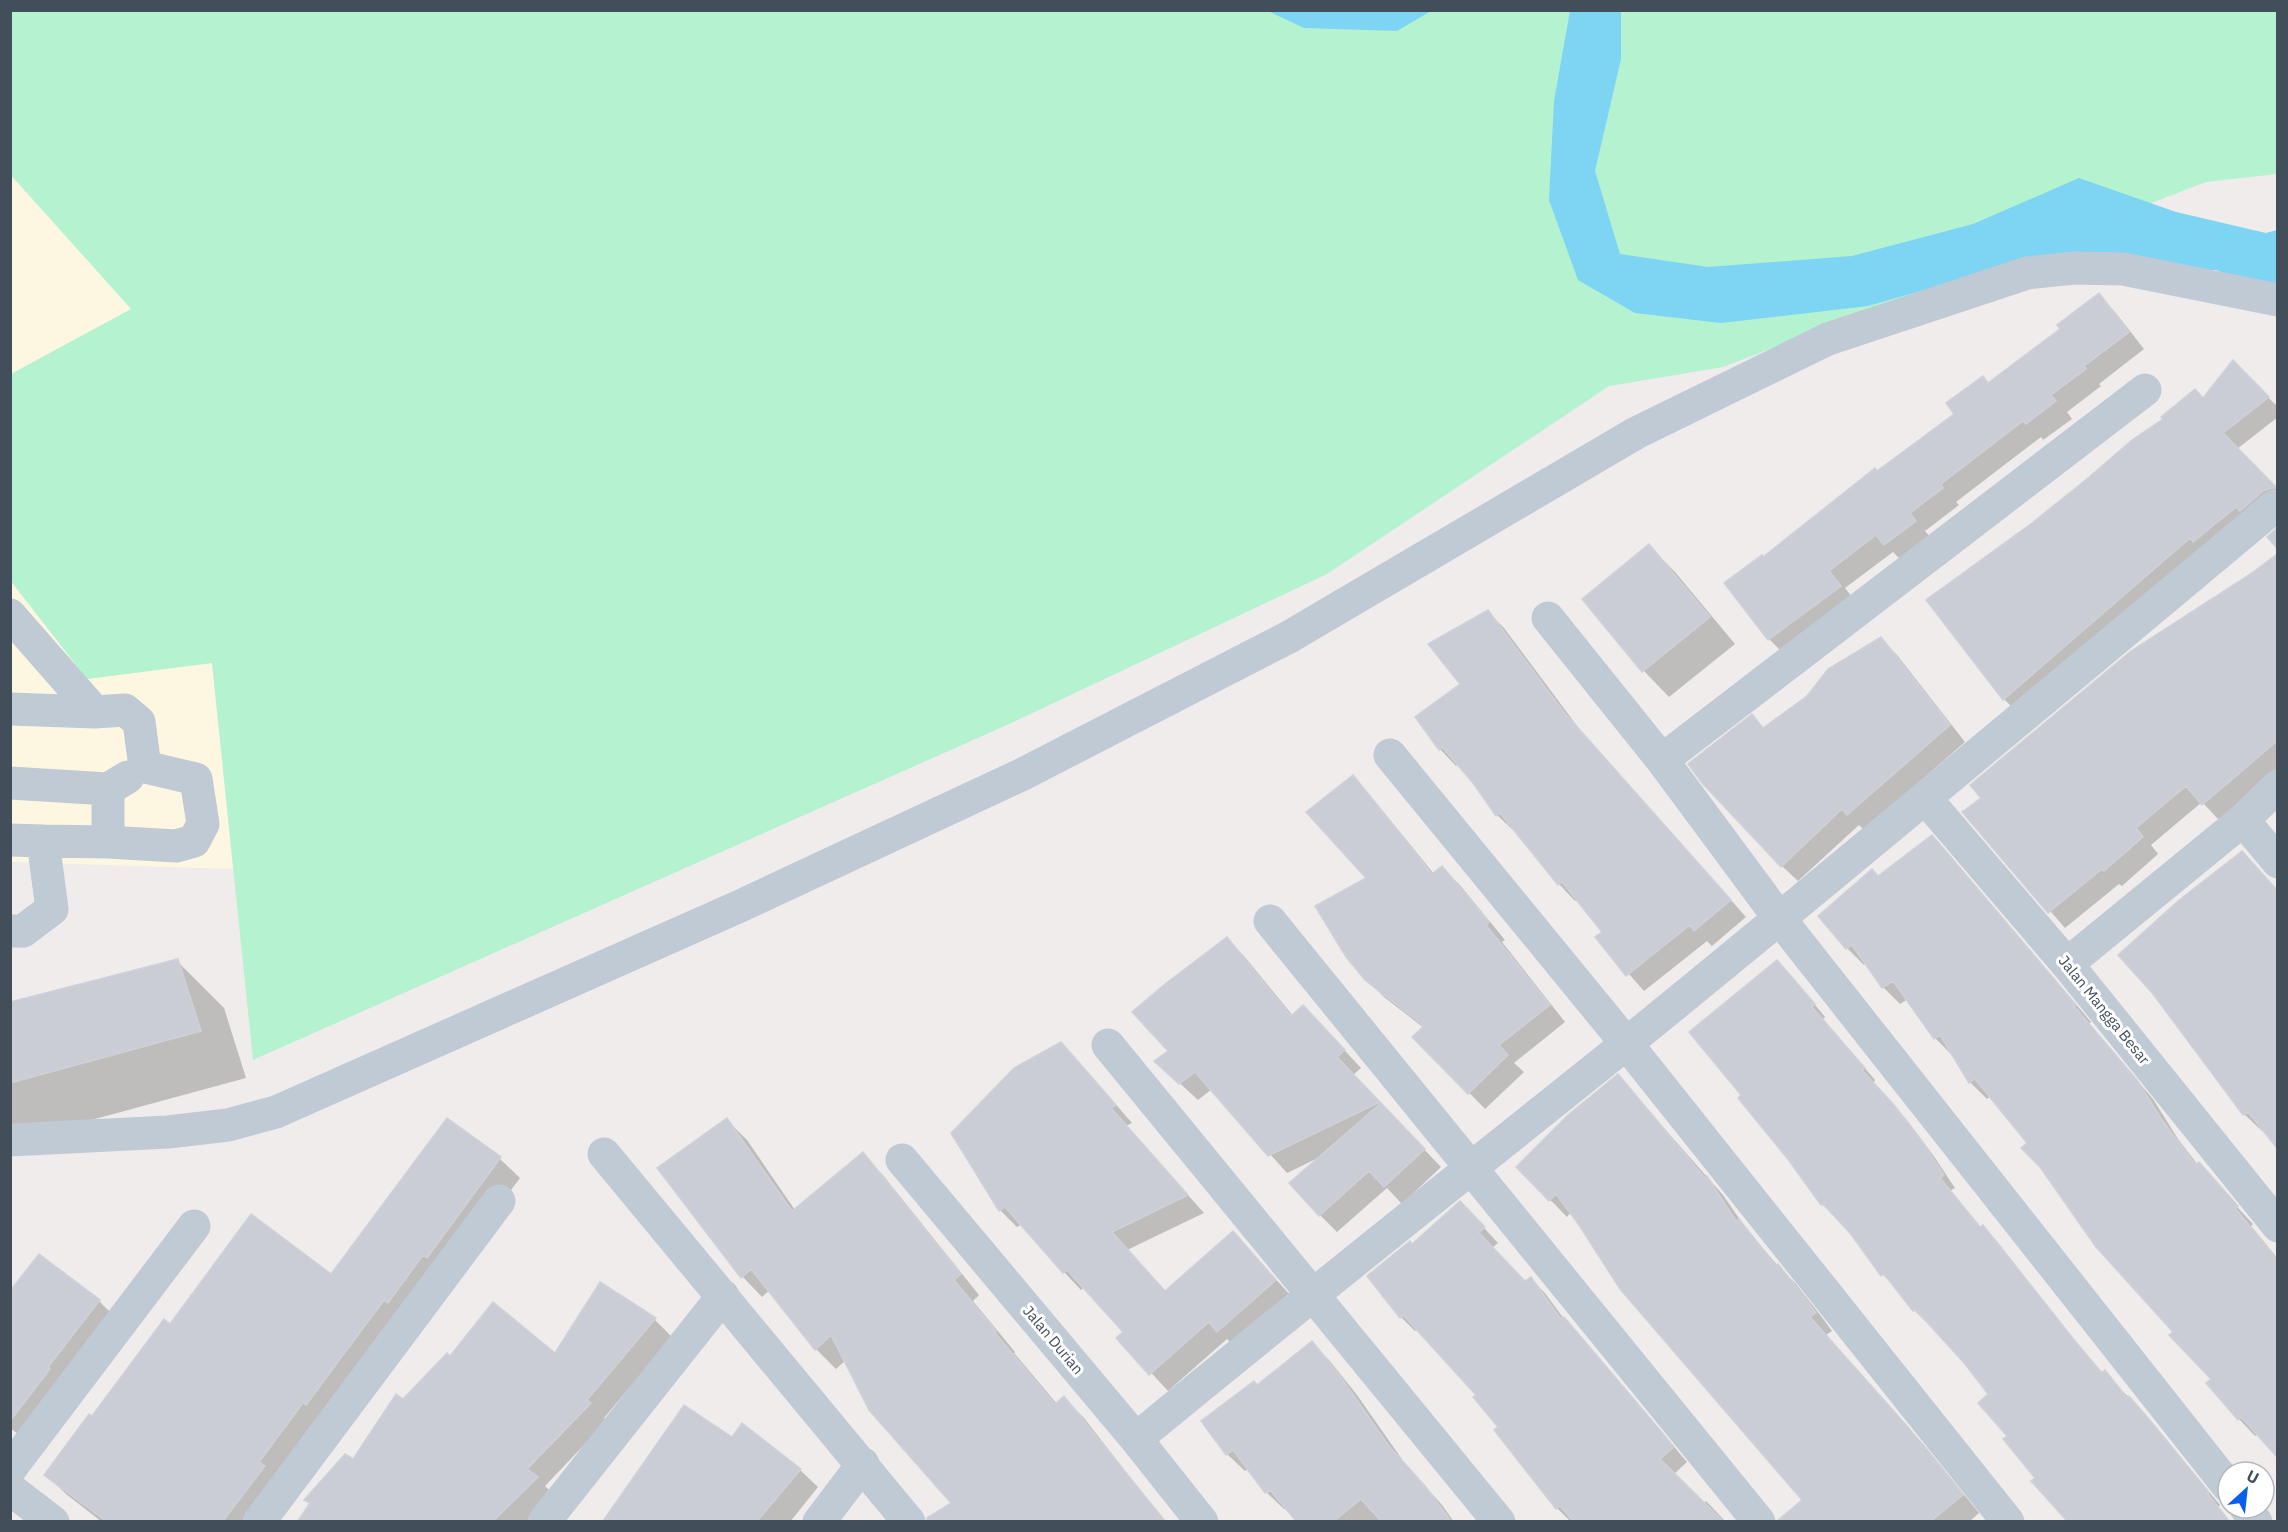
<svg xmlns="http://www.w3.org/2000/svg" width="2288" height="1532" font-family="'IBM Plex Sans',sans-serif">
  <rect width="100%" height="100%" fill="#efeceb"/>
  <path fill="#fdf7e1" d="M 10,175 L 132,309 L 11,374 L 10,374 Z
    M 10,581 L 87,679 L 212,663 L 233,869 L 11,862 Z"/>
  <path fill="#b4f2d0" d="M 11,11 L 2277,11 L 2277,174 L 2206,182 L 1723,367 L 1609,386 L 1327,574 L 1007,725 L 253,1060 L 212,663 L 87,679 L 11,581 L 11,374 L 131,309 L 11,175 Z"/>
  <path fill="#7dd4f3" d="M 1268,11 L 1431,11 L 1397,31 L 1304,28 Z
    M 1570,11 L 1621,11 L 1621,59 L 1595,171 L 1620,254 L 1708,267 L 1852,256 L 1973,224 L 2079,178 L 2176,212 L 2266,233 L 2277,230 L 2277,287 L 2266,290 L 2216,270 L 2135,270 L 2026,261 L 1868,306 L 1721,323 L 1635,313 L 1578,280 L 1549,200 L 1554,101 Z"/>
  <path fill="#0003" d="M 2099,295 L 2115,312 L 2144,349 L 2099,384 L 2101,386 L 2067,412 L 2072,419 L 2043,440 L 2041,437 L 1956,502 L 1959,505 L 1925,531 L 1931,538 L 1902,561 L 1893,552 L 1845,588 L 1857,603 L 1786,656 L 1769,639 L 1726,583 L 1763,559 L 1956,414 L 1983,378 L 1989,384 L 2063,329 Z
    M 2233,363 L 2278,407 L 2278,417 L 2237,449 L 2278,489 L 2278,508 L 2019,714 L 2004,699 L 2204,399 Z
    M 1649,546 L 1675,572 L 1735,644 L 1669,697 L 1644,671 L 1584,599 Z
    M 2278,556 L 2278,771 L 2219,820 L 2202,802 L 2151,845 L 2158,854 L 2122,886 L 2119,884 L 2065,928 L 1964,812 Z
    M 1488,612 L 1504,628 L 1580,730 L 1746,917 L 1712,946 L 1707,941 L 1644,991 L 1597,938 L 1604,932 L 1577,899 L 1575,901 L 1559,884 L 1516,830 L 1514,831 L 1497,815 L 1458,764 L 1456,766 L 1440,749 L 1417,717 L 1462,685 Z
    M 1881,639 L 1897,655 L 1965,742 L 1864,830 L 1859,825 L 1798,881 L 1782,866 L 1752,716 L 1765,729 L 1808,698 Z
    M 1353,777 L 1369,794 L 1434,874 L 1442,868 L 1459,884 L 1505,940 L 1502,942 L 1565,1022 L 1514,1063 L 1524,1072 L 1485,1109 L 1415,1037 L 1424,1028 L 1384,997 L 1366,979 L 1368,879 Z
    M 1932,837 L 1949,854 L 2091,1022 L 2089,1024 L 2153,1099 L 2178,1139 L 2198,1165 L 2253,1224 L 2251,1226 L 2278,1259 L 2278,1455 L 2258,1434 L 2255,1436 L 2239,1419 L 2213,1379 L 2029,1143 L 1991,1096 L 1987,1099 L 1970,1082 L 1952,1055 L 1935,1038 L 1908,999 L 1900,1004 L 1883,987 L 1866,963 L 1864,965 L 1847,948 L 1820,917 L 1878,878 Z
    M 2259,870 L 2278,891 L 2278,1146 L 2264,1130 L 2262,1131 L 2244,1114 L 2154,993 Z
    M 1226,939 L 1244,956 L 1293,1016 L 1320,1024 L 1361,1068 L 1353,1075 L 1441,1167 L 1402,1204 L 1387,1188 L 1337,1232 L 1320,1215 L 1320,1157 L 1287,1173 L 1212,1089 L 1198,1100 L 1156,1061 L 1170,1051 Z
    M 177,961 L 224,1008 L 246,1078 L 73,1125 L 10,1131 L 10,1003 Z
    M 1789,973 L 1825,1017 L 1823,1019 L 1875,1080 L 1873,1083 L 1906,1119 L 1933,1155 L 1955,1188 L 1950,1191 L 1981,1228 L 1983,1227 L 1995,1239 L 2086,1355 L 2103,1374 L 2104,1372 L 2141,1410 L 2166,1439 L 2220,1505 L 2217,1508 L 2230,1522 L 2077,1522 L 2037,1478 L 2009,1436 L 1990,1394 L 1966,1363 L 1928,1321 L 1926,1322 L 1914,1310 L 1895,1286 L 1883,1275 L 1851,1232 L 1822,1204 Z
    M 1078,1061 L 1132,1123 L 1126,1126 L 1204,1213 L 1127,1250 L 1166,1292 L 1233,1233 L 1293,1298 L 1236,1348 L 1227,1339 L 1168,1391 L 1119,1338 L 1125,1332 L 1084,1287 L 1081,1290 L 1064,1272 L 1022,1224 L 1017,1227 L 1000,1210 Z
    M 1618,1076 L 1723,1195 L 1745,1227 L 1778,1266 L 1795,1283 L 1821,1316 L 1832,1331 L 1826,1335 L 1924,1445 L 1979,1513 L 1969,1522 L 1813,1522 L 1799,1505 L 1804,1500 L 1571,1212 L 1567,1217 L 1518,1167 Z
    M 448,1120 L 500,1159 L 520,1178 L 447,1276 L 257,1522 L 102,1522 L 66,1494 L 46,1475 L 171,1326 L 332,1276 Z
    M 727,1120 L 747,1140 L 795,1210 L 862,1154 L 882,1174 L 979,1295 L 973,1301 L 1015,1352 L 1014,1353 L 1057,1404 L 1064,1398 L 1084,1418 L 1165,1522 L 966,1522 L 950,1505 L 953,1504 L 846,1360 L 836,1369 L 816,1349 L 770,1290 L 762,1297 L 743,1277 L 659,1168 Z
    M 1474,1217 L 1498,1243 L 1492,1248 L 1525,1283 L 1531,1279 L 1545,1293 L 1564,1319 L 1578,1333 L 1687,1462 L 1673,1475 L 1703,1504 L 1706,1501 L 1726,1522 L 1571,1522 L 1557,1508 L 1478,1395 L 1417,1329 L 1415,1331 L 1401,1317 L 1413,1246 Z
    M 601,1284 L 655,1320 L 672,1337 L 604,1418 L 607,1421 L 545,1486 L 554,1495 L 528,1522 L 299,1522 L 311,1504 L 306,1500 L 353,1462 L 403,1401 L 450,1358 L 556,1356 Z
    M 10,1293 L 99,1301 L 116,1318 L 26,1440 L 10,1428 Z
    M 1312,1343 L 1329,1360 L 1357,1395 L 1406,1465 L 1442,1505 L 1454,1522 L 1298,1522 L 1287,1508 L 1284,1509 L 1267,1493 L 1277,1487 L 1267,1490 L 1267,1492 L 1249,1468 L 1245,1471 L 1227,1454 L 1257,1386 Z
    M 743,1425 L 800,1470 L 818,1487 L 790,1522 L 611,1522 L 733,1439 Z"/>
  <path fill="#cacdd5" stroke="#cfd1d9" stroke-width="1.5" d="M 2099,293 L 2129,332 L 2084,366 L 2086,369 L 2051,395 L 2056,401 L 2026,424 L 2023,421 L 1941,484 L 1943,488 L 1910,513 L 1916,521 L 1884,545 L 1876,535 L 1829,571 L 1841,586 L 1768,640 L 1724,583 L 1762,555 L 1763,557 L 1875,468 L 1877,471 L 1954,414 L 1946,403 L 1983,376 L 1988,383 L 2060,329 L 2057,325 Z
    M 2233,360 L 2269,397 L 2223,433 L 2277,488 L 2271,488 L 2263,491 L 2240,511 L 2236,507 L 2193,542 L 2190,538 L 2003,700 L 1926,600 L 2032,523 L 2088,478 L 2132,440 L 2163,419 L 2161,417 L 2195,389 L 2203,398 Z
    M 2277,528 L 2277,548 L 2267,537 Z
    M 1649,544 L 1710,617 L 1642,672 L 1582,599 Z
    M 2277,554 L 2277,741 L 2202,805 L 2186,786 L 2136,828 L 2143,837 L 2104,871 L 2102,869 L 2048,913 L 1962,812 L 1981,798 L 1970,785 L 2131,651 L 2252,573 Z
    M 1488,610 L 1563,711 L 1731,900 L 1694,931 L 1690,925 L 1626,976 L 1595,937 L 1602,932 L 1562,882 L 1558,885 L 1500,813 L 1496,816 L 1473,783 L 1442,747 L 1439,750 L 1415,717 L 1460,684 L 1428,644 Z
    M 1881,637 L 1950,725 L 1847,815 L 1842,809 L 1781,867 L 1702,783 L 1688,764 L 1752,714 L 1763,728 L 1807,696 L 1828,669 Z
    M 1353,775 L 1432,874 L 1442,866 L 1489,922 L 1486,925 L 1550,1005 L 1499,1045 L 1508,1055 L 1468,1094 L 1412,1037 L 1424,1026 L 1365,980 L 1346,957 L 1315,906 L 1366,878 L 1306,812 Z
    M 1932,835 L 2070,998 L 2076,1005 L 2074,1006 L 2137,1080 L 2162,1120 L 2196,1165 L 2199,1162 L 2238,1206 L 2235,1208 L 2277,1260 L 2277,1457 L 2241,1417 L 2238,1420 L 2206,1383 L 2211,1379 L 2169,1335 L 2173,1332 L 2096,1247 L 2040,1167 L 2021,1148 L 2027,1143 L 1975,1079 L 1969,1083 L 1940,1035 L 1934,1039 L 1893,981 L 1882,988 L 1852,945 L 1846,949 L 1818,916 L 1872,869 L 1878,876 Z
    M 2242,851 L 2277,890 L 2277,1148 L 2248,1112 L 2243,1115 L 2153,994 L 2118,955 L 2178,901 Z
    M 1227,937 L 1291,1016 L 1303,1005 L 1345,1050 L 1337,1057 L 1380,1102 L 1268,1156 L 1195,1072 L 1179,1084 L 1154,1061 L 1168,1051 L 1132,1012 L 1165,984 Z
    M 178,959 L 201,1031 L 10,1083 L 10,1002 Z
    M 1777,960 L 1815,1004 L 1812,1007 L 1865,1068 L 1862,1070 L 1894,1105 L 1922,1141 L 1944,1175 L 1940,1178 L 1980,1227 L 1983,1225 L 2075,1341 L 2102,1373 L 2105,1370 L 2127,1398 L 2129,1396 L 2154,1425 L 2209,1493 L 2208,1494 L 2229,1521 L 2067,1521 L 2031,1481 L 2035,1478 L 2003,1439 L 2007,1436 L 1978,1403 L 1988,1394 L 1965,1364 L 1915,1309 L 1913,1311 L 1884,1274 L 1881,1276 L 1850,1233 L 1823,1204 L 1821,1205 L 1787,1158 L 1738,1098 L 1741,1095 L 1689,1032 Z
    M 1061,1042 L 1116,1105 L 1111,1108 L 1188,1195 L 1112,1232 L 1165,1291 L 1233,1231 L 1276,1280 L 1217,1332 L 1209,1322 L 1149,1375 L 1116,1338 L 1123,1332 L 1067,1270 L 1063,1273 L 1005,1207 L 999,1211 L 951,1133 L 1014,1068 Z
    M 1618,1074 L 1705,1178 L 1707,1176 L 1736,1221 L 1739,1219 L 1776,1266 L 1778,1264 L 1804,1297 L 1816,1313 L 1810,1317 L 1907,1426 L 1963,1495 L 1931,1521 L 1777,1521 L 1802,1500 L 1620,1289 L 1579,1225 L 1556,1194 L 1549,1201 L 1516,1167 L 1568,1115 Z
    M 1381,1103 L 1425,1149 L 1384,1187 L 1369,1171 L 1319,1216 L 1289,1183 Z
    M 447,1118 L 501,1157 L 427,1258 L 423,1255 L 388,1303 L 384,1300 L 306,1405 L 303,1403 L 259,1462 L 265,1466 L 223,1521 L 106,1521 L 44,1475 L 89,1414 L 92,1416 L 164,1319 L 170,1324 L 251,1214 L 331,1274 Z
    M 727,1118 L 792,1211 L 863,1152 L 961,1274 L 954,1280 L 996,1331 L 995,1333 L 1055,1404 L 1064,1396 L 1165,1521 L 927,1521 L 927,1518 L 951,1503 L 869,1410 L 831,1335 L 815,1350 L 751,1269 L 741,1278 L 657,1168 Z
    M 1460,1201 L 1485,1227 L 1479,1233 L 1525,1281 L 1531,1277 L 1561,1319 L 1564,1317 L 1643,1410 L 1674,1447 L 1660,1459 L 1723,1521 L 1573,1521 L 1560,1506 L 1556,1509 L 1494,1430 L 1498,1427 L 1473,1397 L 1476,1395 L 1403,1315 L 1400,1318 L 1367,1276 L 1410,1241 L 1412,1244 Z
    M 39,1254 L 100,1300 L 48,1367 L 50,1369 L 10,1421 L 10,1291 Z
    M 600,1282 L 656,1318 L 587,1400 L 591,1403 L 527,1469 L 538,1477 L 493,1521 L 298,1521 L 310,1503 L 304,1500 L 345,1454 L 353,1459 L 396,1394 L 403,1399 L 447,1353 L 450,1356 L 493,1302 L 555,1353 Z
    M 1312,1341 L 1340,1376 L 1389,1446 L 1425,1486 L 1451,1521 L 1381,1521 L 1361,1499 L 1334,1521 L 1296,1521 L 1270,1490 L 1265,1493 L 1233,1450 L 1226,1455 L 1201,1421 L 1254,1381 L 1257,1385 Z
    M 684,1405 L 732,1437 L 742,1423 L 801,1469 L 757,1521 L 603,1521 Z"/>
  <g fill="none" stroke-linecap="round" stroke-linejoin="round">
    <path stroke="#c0cad5" stroke-width="33" d="M 10,615 L 95,712
      M 1548,618 L 1662,760 L 1779,918 L 2228,1486
      M 10,709 L 95,712 L 125,710 L 139,722 L 145,767 L 196,779 L 203,824 L 194,841 L 176,846 L 108,842 L 43,841 L 52,909 L 23,931 L 10,931
      M 1390,755 L 1626,1043 L 2008,1522
      M 1662,760 L 2145,390
      M 10,783 L 108,789
      M 1926,799 L 2067,964 L 2278,1226
      M 2243,820 L 2278,862
      M 10,840 L 43,841
      M 108,842 L 108,789 L 128,777
      M 1270,921 L 1759,1522
      M 2067,964 L 2243,820 L 2278,786
      M 1108,1045 L 1499,1522
      M 10,1140 L 168,1132 L 228,1125 L 276,1112 L 738,907 L 1021,775 L 1289,637 L 1636,433 L 1828,339 L 2027,273 L 2074,268 L 2123,269 L 2278,300
      M 604,1154 L 909,1522
      M 902,1160 L 1136,1439 L 1202,1522
      M 1136,1439 C 1298,1305 1463,1175 1626,1044 C 1844,867 2060,686 2275,506
      M 10,1469 L 194,1226
      M 10,1489 L 53,1522
      M 2246,1508 L 2256,1522
      M 259,1522 L 499,1201
      M 544,1522 L 723,1296
      M 819,1522 L 863,1464"/>
  </g>
  <g text-anchor="middle" stroke-width="6" stroke-linejoin="round" paint-order="stroke">
    <g font-size="15" fill="#434e5b" stroke="#fff">
      <text transform="translate(2104 1010) rotate(51)" y="5">Jalan Mangga Besar</text>
      <text transform="translate(1053 1340) rotate(50)" y="5">Jalan Durian</text>
    </g>
  </g>
  <rect width="2288" height="1532" fill="none" stroke="#434e5b" stroke-width="24"/>
  <g transform="translate(2246 1490) rotate(27)"><circle r="28" fill="#ffffff" stroke="#b4b8bd" stroke-width="1.5"/>
  <path d="M0-4.5L10 22L0 15L-10 22Z" fill="#095eec"/>
  <text y="-9" font-size="16" font-weight="bold" text-anchor="middle" fill="#434e5b">U</text>
  </g>
</svg>
